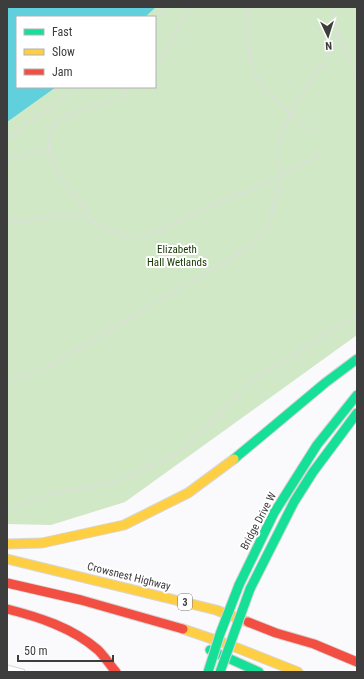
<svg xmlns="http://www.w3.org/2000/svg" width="364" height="679" font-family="'Roboto Condensed',sans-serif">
  <rect width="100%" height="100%" fill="#faf9fb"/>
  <path fill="#d0e8c6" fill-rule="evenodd" d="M 7,7 L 357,7 L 357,335 L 125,502 L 51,525 L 7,524 ZM 17,17 L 155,17 L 155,87 L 17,87 Z"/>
  <path fill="#5fd0dc" d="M 7,7 L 156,7 L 145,17 L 17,17 L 17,87 L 56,87 L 7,122 Z"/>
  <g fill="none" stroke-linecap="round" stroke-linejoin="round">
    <defs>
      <path id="lane" d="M 7,668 L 22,672"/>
      <path id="fast" d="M 234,459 L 325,383 L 357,359
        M 239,585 L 274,513 L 317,445 L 357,395
        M 250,589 L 294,502 L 313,472 L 357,413
        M 210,650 L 259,672"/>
      <path id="slow" d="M 7,544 L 42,543 L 124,525 L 188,493 L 234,459
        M 7,559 L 216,610 L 248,622
        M 183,629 L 227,644 L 298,672"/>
      <path id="jam" d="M 7,583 L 81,600 L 183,629
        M 7,609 C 39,617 73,628 98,650 C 105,657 110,665 116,672
        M 248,622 L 276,633 L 314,644 L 357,662"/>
    </defs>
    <use href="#lane" stroke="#d7d6d7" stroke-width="7"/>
    <use href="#fast" stroke="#d7d6d7" stroke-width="11"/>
    <use href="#slow" stroke="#d7d6d7" stroke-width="11"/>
    <use href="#jam" stroke="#d7d6d7" stroke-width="11"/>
    <path stroke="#dedede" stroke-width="2.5" stroke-dasharray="3 3" stroke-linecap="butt" d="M 244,7 C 252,17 247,34 249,46 C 250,60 254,76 262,87 C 265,91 270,94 273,98 C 286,110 299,121 313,132
      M 155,17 L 166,7
      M 338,34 L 357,78
      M 155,66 C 168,54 181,24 188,7
      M 132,87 C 128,90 124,94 120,97 C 105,106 65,111 56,122 C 42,140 52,161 61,178 C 66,188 75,195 82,204 C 86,208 86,213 89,217 C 96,226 122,236 133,237 C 151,237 168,225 183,218 C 215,203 249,192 281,176 C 294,169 307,161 320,153
      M 7,138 L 78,87
      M 7,162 L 14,157 L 49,148
      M 7,216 C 22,227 41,216 58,214 C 69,214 79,216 89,218
      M 7,381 L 47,367 L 248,248 L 266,231 L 274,205 L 281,176 L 276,150 L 290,114 L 330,51 L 338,34 L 334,7
      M 7,509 L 59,492 L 119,481 L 179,452 L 252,381 L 357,314"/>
    <use href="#lane" stroke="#fefefe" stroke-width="5"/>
    <use href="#fast" stroke="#16e098" stroke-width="9"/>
    <use href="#slow" stroke="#ffcf43" stroke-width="9"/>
    <use href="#jam" stroke="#f24e42" stroke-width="9"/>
    <defs>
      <path id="fast-bridge" d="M 208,672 L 220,634 L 239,585
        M 220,672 L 250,589"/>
    </defs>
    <use href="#fast-bridge" stroke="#d7d6d7" stroke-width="11" stroke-linecap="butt"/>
    <use href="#fast-bridge" stroke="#16e098" stroke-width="9"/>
  </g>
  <g text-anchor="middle" stroke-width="4" stroke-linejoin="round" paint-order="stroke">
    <rect fill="#fff" stroke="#777778" stroke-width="1" x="178" y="594" width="14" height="16" rx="3"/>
    <g font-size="10" font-weight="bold" fill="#3d3d3e">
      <text x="185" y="606">3</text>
    </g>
    <g font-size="11" fill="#153800" stroke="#fff">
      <text x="177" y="253">Elizabeth<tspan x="177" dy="13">Hall Wetlands</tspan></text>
    </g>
    <g font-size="11" fill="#3d3d3e" stroke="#fff">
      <text transform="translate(258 521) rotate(-62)" y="4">Bridge Drive W</text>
      <text transform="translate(129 576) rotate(14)" y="4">Crowsnest Highway</text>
    </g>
  </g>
  <rect width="364" height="679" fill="none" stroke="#3d3d3e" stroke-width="16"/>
  <rect x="16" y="16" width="140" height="72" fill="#ffffff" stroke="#b1b1b2"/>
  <rect x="24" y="29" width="20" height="6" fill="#16e098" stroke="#b1b1b2"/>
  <text x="52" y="36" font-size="12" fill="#3d3d3e">Fast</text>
  <rect x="24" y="49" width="20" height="6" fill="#ffcf43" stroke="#b1b1b2"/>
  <text x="52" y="56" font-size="12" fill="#3d3d3e">Slow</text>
  <rect x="24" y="69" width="20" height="6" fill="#f24e42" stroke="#b1b1b2"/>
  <text x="52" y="76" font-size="12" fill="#3d3d3e">Jam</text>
  <g transform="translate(328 36) rotate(176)" stroke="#ffffff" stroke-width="3" paint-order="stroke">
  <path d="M0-3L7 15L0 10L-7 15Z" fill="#3d3d3e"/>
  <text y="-6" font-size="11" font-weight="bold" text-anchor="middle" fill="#3d3d3e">N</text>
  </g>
  <path d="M18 655v6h95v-6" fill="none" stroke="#3d3d3e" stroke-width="2"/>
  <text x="24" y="655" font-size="12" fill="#3d3d3e" stroke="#ffffff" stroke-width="3" paint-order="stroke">50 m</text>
</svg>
